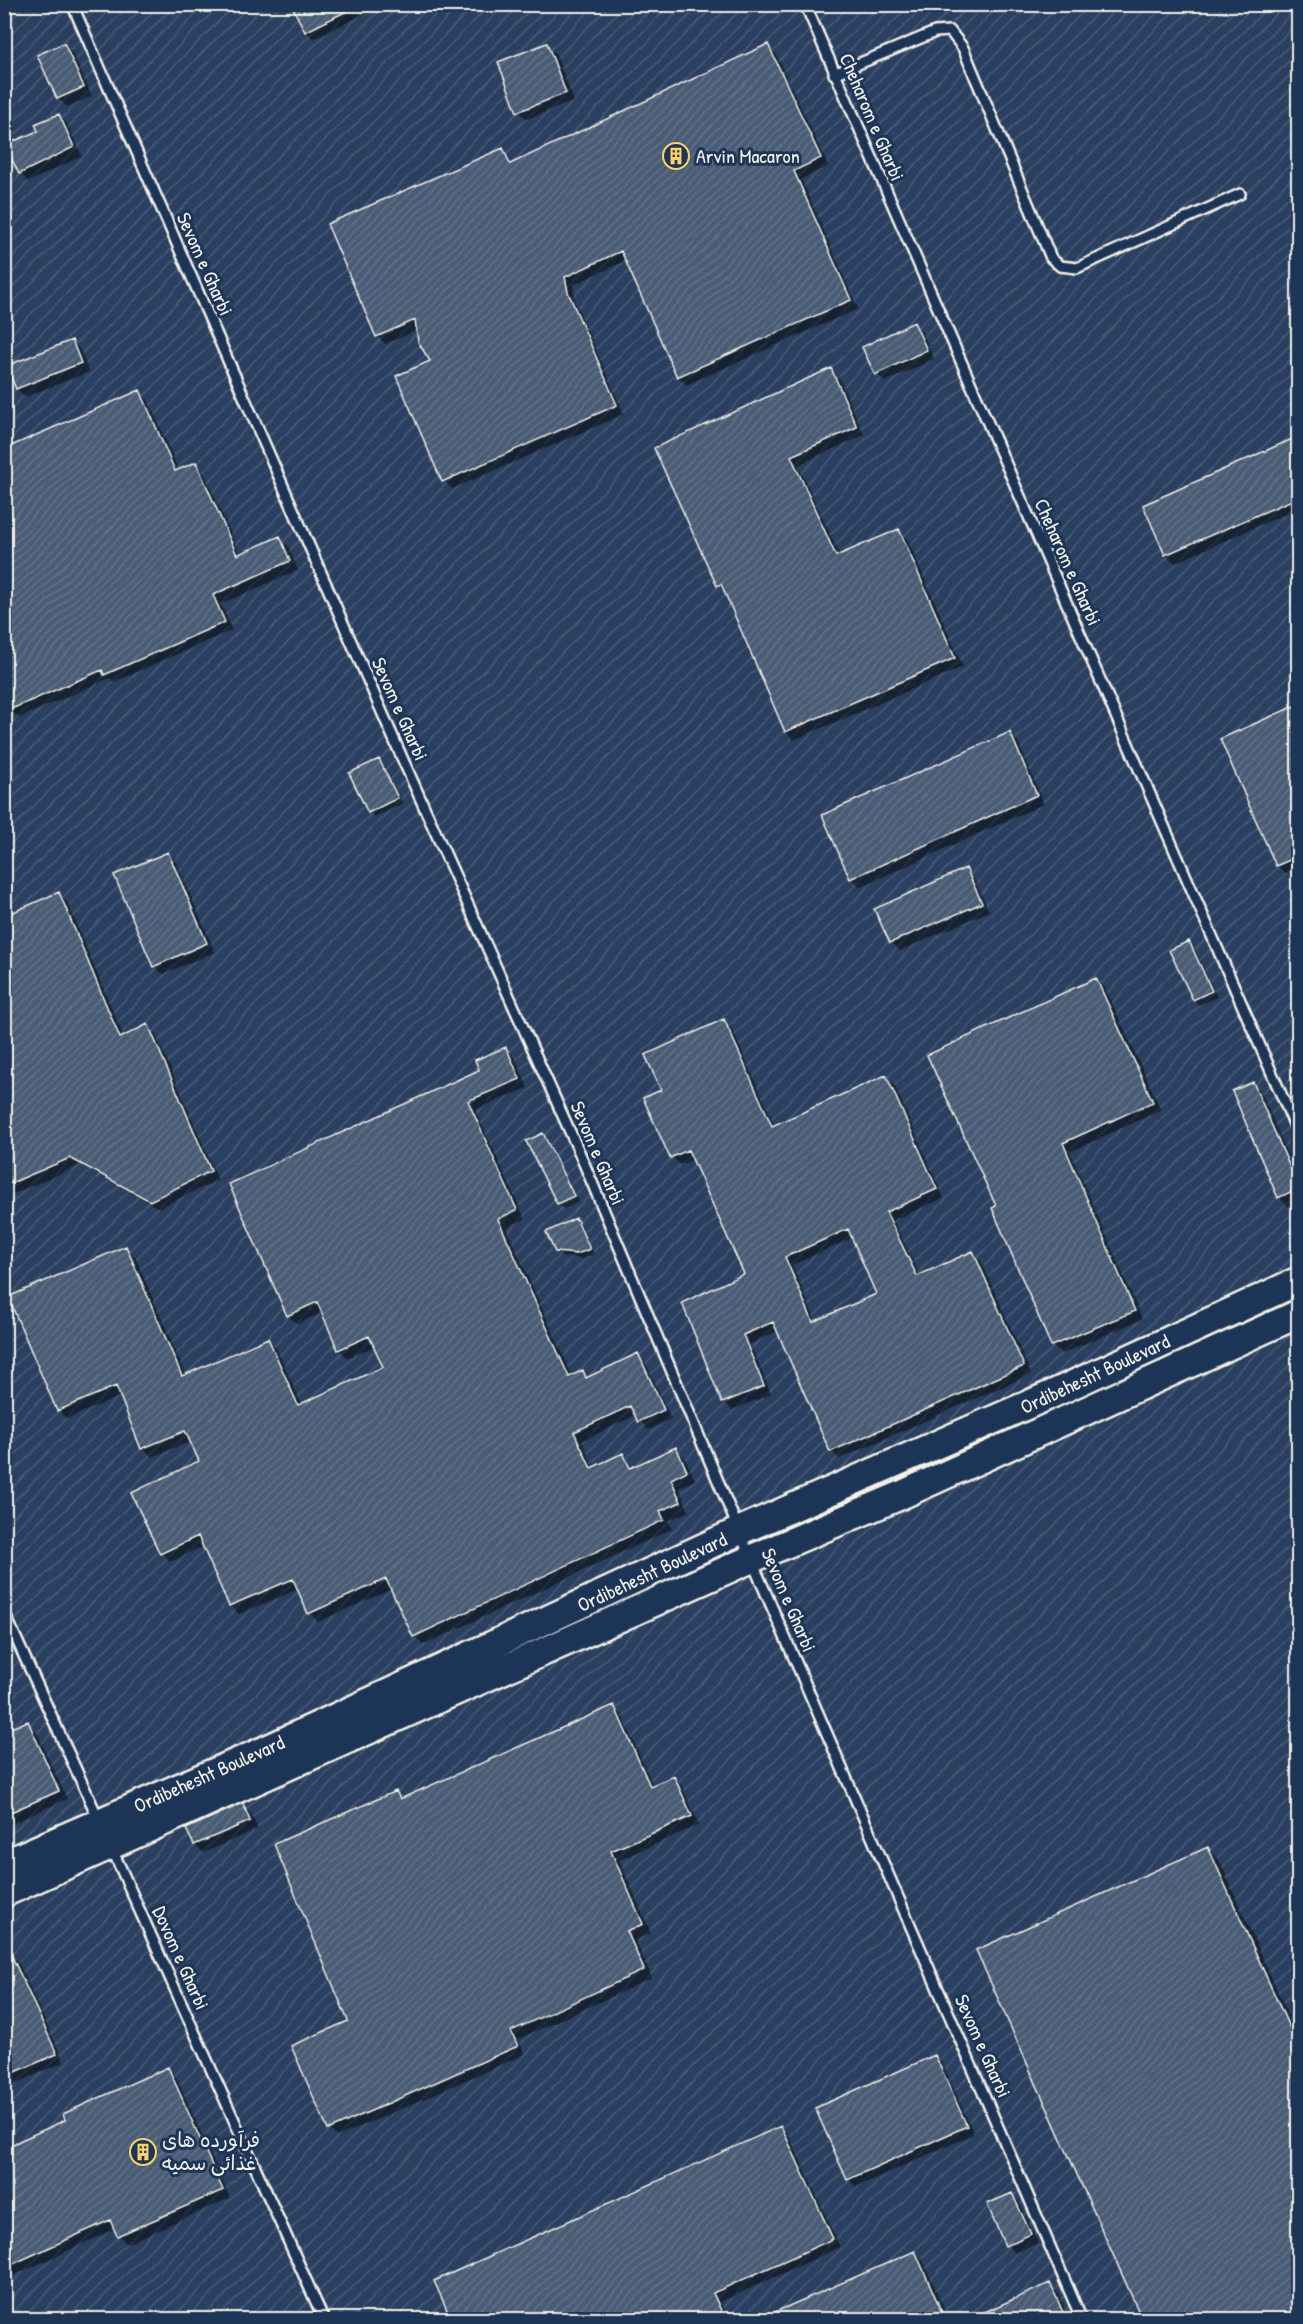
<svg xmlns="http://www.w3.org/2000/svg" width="1303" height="2324" font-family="'Patrick Hand','Playpen Sans Arabic',sans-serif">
  <defs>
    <pattern id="industrial-furrows" width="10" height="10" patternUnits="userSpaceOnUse" patternTransform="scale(1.5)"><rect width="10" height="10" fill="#2a4060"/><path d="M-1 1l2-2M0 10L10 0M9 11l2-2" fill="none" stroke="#4a5c77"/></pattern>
    <pattern id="building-hatch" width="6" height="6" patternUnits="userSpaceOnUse" patternTransform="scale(1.5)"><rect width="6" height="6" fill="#485b74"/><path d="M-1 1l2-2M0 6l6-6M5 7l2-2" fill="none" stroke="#637388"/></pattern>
  </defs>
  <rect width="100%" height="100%" fill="#1d3557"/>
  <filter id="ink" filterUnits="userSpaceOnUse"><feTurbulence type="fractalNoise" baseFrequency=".0167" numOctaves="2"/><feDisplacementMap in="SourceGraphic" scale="12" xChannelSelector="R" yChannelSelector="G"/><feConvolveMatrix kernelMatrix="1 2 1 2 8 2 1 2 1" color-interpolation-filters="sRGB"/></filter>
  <g filter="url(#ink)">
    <path fill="url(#industrial-furrows)" d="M 5,5 L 1298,5 L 1298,2319 L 5,2320 Z"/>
    <path fill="#0007" fill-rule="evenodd" d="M 357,4 L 362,15 L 313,39 L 306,31 Z
      M 64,45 L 72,53 L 92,96 L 67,107 L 59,99 L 39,56 Z
      M 546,45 L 555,53 L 574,101 L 527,119 L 518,111 Z
      M 768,46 L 776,54 L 828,166 L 801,179 L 858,309 L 686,385 L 678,376 L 627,260 L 573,285 L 575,302 L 624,414 L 452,489 L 444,481 L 432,361 L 418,330 L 385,344 L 377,336 L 502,150 L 513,164 Z
      M 59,115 L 67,124 L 82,156 L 28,182 L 20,173 L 40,131 Z
      M 913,324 L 922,332 L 934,359 L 885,382 L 876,374 Z
      M 72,341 L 80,350 L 89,372 L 25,397 L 17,389 Z
      M 831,370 L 839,378 L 864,435 L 798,465 L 840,556 L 898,531 L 907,539 L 963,667 L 794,740 L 786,731 L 726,594 L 718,585 Z
      M 139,392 L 148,400 L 179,471 L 195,464 L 204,473 L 240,555 L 279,538 L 288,546 L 298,570 L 221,604 L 232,630 L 114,682 L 110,678 L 19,718 L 13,712 L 4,717 L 4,451 Z
      M 1298,438 L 1298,508 L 1175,563 L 1166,555 L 1145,505 Z
      M 1298,706 L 1298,868 L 1285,874 L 1277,865 Z
      M 1010,734 L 1018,742 L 1044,804 L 860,887 L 852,878 L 824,816 Z
      M 379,760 L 384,766 L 403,804 L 374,817 L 369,812 Z
      M 168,853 L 176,862 L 215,952 L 163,974 L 154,966 Z
      M 966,870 L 974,879 L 989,911 L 900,951 L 891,943 L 876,910 Z
      M 59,894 L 67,902 L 124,1038 L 147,1026 L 156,1035 L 218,1180 L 159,1208 L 80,1165 L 4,1198 L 4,918 Z
      M 1189,943 L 1194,948 L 1217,997 L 1199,1005 L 1194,1000 L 1171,951 Z
      M 1096,979 L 1105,988 L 1161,1110 L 1070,1152 L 1142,1319 L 1061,1354 L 1052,1345 L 998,1207 Z
      M 724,1021 L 732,1029 L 775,1126 L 886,1077 L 894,1085 L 944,1198 L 893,1220 L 920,1276 L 973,1253 L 981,1261 L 1031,1374 L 839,1459 L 831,1451 L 778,1331 L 750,1344 L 771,1394 L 732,1410 L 724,1402 L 746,1275 L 694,1159 L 680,1165 L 672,1157 L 663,1091 ZM 853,1238 L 878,1295 L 816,1322 L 792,1265 Z
      M 1298,1040 L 1298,1052 L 1294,1042 Z
      M 506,1049 L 515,1058 L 528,1088 L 475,1110 L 525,1219 L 506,1228 L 573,1377 L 582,1372 L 588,1378 L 637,1355 L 646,1364 L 671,1419 L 648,1430 L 636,1415 L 582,1441 L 594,1468 L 622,1455 L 633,1468 L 676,1449 L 685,1458 L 695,1480 L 679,1488 L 689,1511 L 668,1521 L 672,1529 L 423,1645 L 414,1636 L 392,1589 L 318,1622 L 310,1613 L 299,1589 L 239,1614 L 230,1605 L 204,1546 L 170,1562 L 162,1553 L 201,1462 L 192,1441 L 152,1457 L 143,1448 L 121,1396 L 67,1419 L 58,1410 L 126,1248 L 135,1257 L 186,1376 L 267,1339 L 276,1348 L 302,1405 L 385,1368 L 375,1346 L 348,1358 L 339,1349 L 323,1312 L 297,1324 L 288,1315 L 481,1071 Z
      M 1253,1084 L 1261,1092 L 1298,1179 L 1298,1201 L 1288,1206 L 1279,1197 L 1234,1092 Z
      M 543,1135 L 548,1140 L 578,1202 L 563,1209 L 558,1203 Z
      M 576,1219 L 581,1225 L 594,1254 L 583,1259 L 562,1257 L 556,1251 Z
      M 613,1707 L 622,1715 L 653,1786 L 674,1777 L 682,1786 L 699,1825 L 619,1860 L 651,1933 L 635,1940 L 652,1978 L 518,2039 L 525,2054 L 337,2137 L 329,2129 L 396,1793 L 403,1800 Z
      M 28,1723 L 36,1731 L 67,1799 L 4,1827 L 4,1733 Z
      M 243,1805 L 251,1814 L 258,1829 L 203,1853 L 195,1845 Z
      M 1208,1849 L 1219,1860 L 1298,2037 L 1298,2320 L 1143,2320 L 978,1951 Z
      M 10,1954 L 18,1962 L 64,2062 L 4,2089 L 4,1956 Z
      M 935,2056 L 943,2065 L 974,2134 L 856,2187 L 848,2179 Z
      M 168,2069 L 176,2077 L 230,2198 L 126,2244 L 115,2229 L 4,2280 L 4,2149 L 67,2121 Z
      M 781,2127 L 789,2136 L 840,2247 L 720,2302 L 725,2312 L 707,2320 L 453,2320 L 436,2281 Z
      M 1012,2195 L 1020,2203 L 1038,2243 L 1015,2253 L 1007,2245 Z
      M 915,2253 L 923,2261 L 949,2320 L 762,2320 Z
      M 1049,2285 L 1058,2293 L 1069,2320 L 972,2320 Z"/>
    <path fill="url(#building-hatch)" stroke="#f4f1e8" stroke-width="1.5" fill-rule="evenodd" d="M 291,4 L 361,4 L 305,32 Z
      M 64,43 L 84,87 L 57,99 L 37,55 Z
      M 547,43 L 566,93 L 517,112 L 498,62 Z
      M 768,44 L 821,158 L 794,171 L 851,300 L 677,377 L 621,251 L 565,277 L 568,292 L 617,405 L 442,482 L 396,376 L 430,361 L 418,342 L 415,320 L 376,337 L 327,224 L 503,148 L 510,164 Z
      M 59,114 L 74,147 L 19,174 L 5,145 L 38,131 L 35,124 Z
      M 914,322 L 927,350 L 875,375 L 862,347 Z
      M 72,340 L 81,363 L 16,389 L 6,366 Z
      M 831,368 L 857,427 L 791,456 L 836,556 L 899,529 L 955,658 L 785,732 L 721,584 L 717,586 L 654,448 Z
      M 140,390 L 175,471 L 196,462 L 237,555 L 280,536 L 290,561 L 213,595 L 225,622 L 104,675 L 102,670 L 9,710 L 4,700 L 4,449 Z
      M 1299,436 L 1299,497 L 1165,555 L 1143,505 Z
      M 1299,704 L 1299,856 L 1276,866 L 1220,739 Z
      M 1010,732 L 1037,795 L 850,879 L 822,815 Z
      M 379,759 L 398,798 L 368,813 L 349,773 Z
      M 168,852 L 207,943 L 153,967 L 114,875 Z
      M 966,868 L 982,903 L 890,943 L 874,909 Z
      M 59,892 L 120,1038 L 148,1024 L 211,1171 L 150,1201 L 70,1158 L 4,1186 L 4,916 Z
      M 1189,941 L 1212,991 L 1193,1000 L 1169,950 Z
      M 1096,978 L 1153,1102 L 1063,1143 L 1135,1311 L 1051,1346 L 992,1208 L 996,1206 L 927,1055 Z
      M 724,1019 L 772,1126 L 886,1075 L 937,1189 L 886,1212 L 917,1276 L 973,1251 L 1024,1366 L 830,1452 L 773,1322 L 743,1335 L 764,1386 L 722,1403 L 682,1303 L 744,1274 L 688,1150 L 670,1158 L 643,1098 L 661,1090 L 645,1055 ZM 848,1229 L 876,1294 L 813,1322 L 785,1257 Z
      M 506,1047 L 520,1079 L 468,1101 L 517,1210 L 498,1219 L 569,1377 L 583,1370 L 586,1378 L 638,1353 L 664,1410 L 638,1422 L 630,1406 L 574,1432 L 591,1468 L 623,1453 L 630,1468 L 676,1447 L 687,1471 L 671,1479 L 681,1502 L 660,1511 L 664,1520 L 413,1637 L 386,1579 L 308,1614 L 293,1579 L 229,1606 L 198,1536 L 160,1554 L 131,1493 L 199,1461 L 185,1431 L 141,1449 L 116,1386 L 57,1411 L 8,1297 L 126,1246 L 182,1376 L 268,1338 L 298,1405 L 383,1367 L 369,1336 L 338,1350 L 317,1302 L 287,1316 L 229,1184 L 479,1070 L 475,1060 Z
      M 1253,1082 L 1299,1188 L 1278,1198 L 1232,1091 Z
      M 543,1133 L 574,1196 L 557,1204 L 526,1141 Z
      M 576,1218 L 590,1249 L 577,1254 L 555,1252 L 546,1232 Z
      M 614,1705 L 650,1786 L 674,1776 L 692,1816 L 611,1851 L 643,1924 L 627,1931 L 644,1970 L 511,2031 L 518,2046 L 328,2130 L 291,2046 L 348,2021 L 274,1844 L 396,1791 L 400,1799 Z
      M 28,1721 L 59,1791 L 4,1815 L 4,1731 Z
      M 243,1803 L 250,1821 L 194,1845 L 186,1829 Z
      M 1208,1847 L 1299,2049 L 1299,2319 L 1142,2319 L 976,1950 Z
      M 4,1939 L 57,2054 L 4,2077 Z
      M 935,2055 L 967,2126 L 847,2180 L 815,2108 Z
      M 168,2067 L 223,2190 L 117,2236 L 110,2220 L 4,2268 L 4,2148 L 65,2120 L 63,2114 Z
      M 781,2126 L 833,2239 L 713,2293 L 725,2319 L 451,2319 L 434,2281 Z
      M 1012,2193 L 1031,2234 L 1005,2246 L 987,2204 Z
      M 915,2251 L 945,2319 L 759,2319 Z
      M 1050,2283 L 1066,2319 L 969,2319 Z"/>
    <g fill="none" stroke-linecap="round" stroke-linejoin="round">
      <defs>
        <path id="lane" d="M 72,4 L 403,760 L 580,1154 L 751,1559 L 1082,2320
          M 805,4 L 1298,1133
          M 834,74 L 935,32 L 950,31 L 963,48 L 1051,258 L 1060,266 L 1077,268 L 1240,194
          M 4,1612 L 99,1820
          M 112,1849 L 324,2320"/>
        <path id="secondary" d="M 4,1864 L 263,1751 L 739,1531 L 1048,1396 L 1298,1281
          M 4,1893 L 751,1559 L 897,1497 L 1298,1314"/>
      </defs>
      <use href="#lane" stroke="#f4f1e8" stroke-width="14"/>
      <use href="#secondary" stroke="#f4f1e8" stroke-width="32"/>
      <use href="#lane" stroke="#1d3557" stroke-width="9"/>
      <use href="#secondary" stroke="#1d3557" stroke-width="27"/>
    </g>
  </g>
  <defs>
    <symbol id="building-ring" viewBox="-11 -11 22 22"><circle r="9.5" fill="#1d3557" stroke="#ffd166" stroke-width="1.5"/><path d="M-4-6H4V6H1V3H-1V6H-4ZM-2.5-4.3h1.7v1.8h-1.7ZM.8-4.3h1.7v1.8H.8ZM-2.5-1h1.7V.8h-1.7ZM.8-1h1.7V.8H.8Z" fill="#ffd166"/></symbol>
  </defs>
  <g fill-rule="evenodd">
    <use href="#building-ring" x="661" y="141" width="30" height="30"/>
    <use href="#building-ring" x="128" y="2137" width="30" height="30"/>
  </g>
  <g text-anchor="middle" stroke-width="6" stroke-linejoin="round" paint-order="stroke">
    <g font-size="20" fill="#f4f1e8" stroke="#1d3557">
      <text transform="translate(872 117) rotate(67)" y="7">Cheharom e Gharbi</text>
      <text transform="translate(205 264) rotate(66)" y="7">Sevom e Gharbi</text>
      <text transform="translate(1068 562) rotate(66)" y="7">Cheharom e Gharbi</text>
      <text transform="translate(400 709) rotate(66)" y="7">Sevom e Gharbi</text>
      <text transform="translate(598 1153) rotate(67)" y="7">Sevom e Gharbi</text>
      <text transform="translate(1095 1374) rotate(-25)" y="7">Ordibehesht Boulevard</text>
      <text transform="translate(652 1572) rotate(-25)" y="7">Ordibehesht Boulevard</text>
      <text transform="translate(789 1600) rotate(67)" y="7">Sevom e Gharbi</text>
      <text transform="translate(209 1774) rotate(-24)" y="7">Ordibehesht Boulevard</text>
      <text transform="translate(181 1958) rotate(66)" y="7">Dovom e Gharbi</text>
      <text transform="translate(983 2046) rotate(66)" y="7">Sevom e Gharbi</text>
    </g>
    <g font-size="20" fill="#f4f1e8" stroke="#1d3557" text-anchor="start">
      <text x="696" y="163">Arvin Macaron</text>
      <text x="162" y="2147">فرآورده های<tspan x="162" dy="23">غذائی سمیه</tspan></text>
    </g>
  </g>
  <rect width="1303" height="2324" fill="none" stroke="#1d3557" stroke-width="24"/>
  <rect x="12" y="12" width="1279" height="2300" fill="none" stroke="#f4f1e8" stroke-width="2" filter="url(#ink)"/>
</svg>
